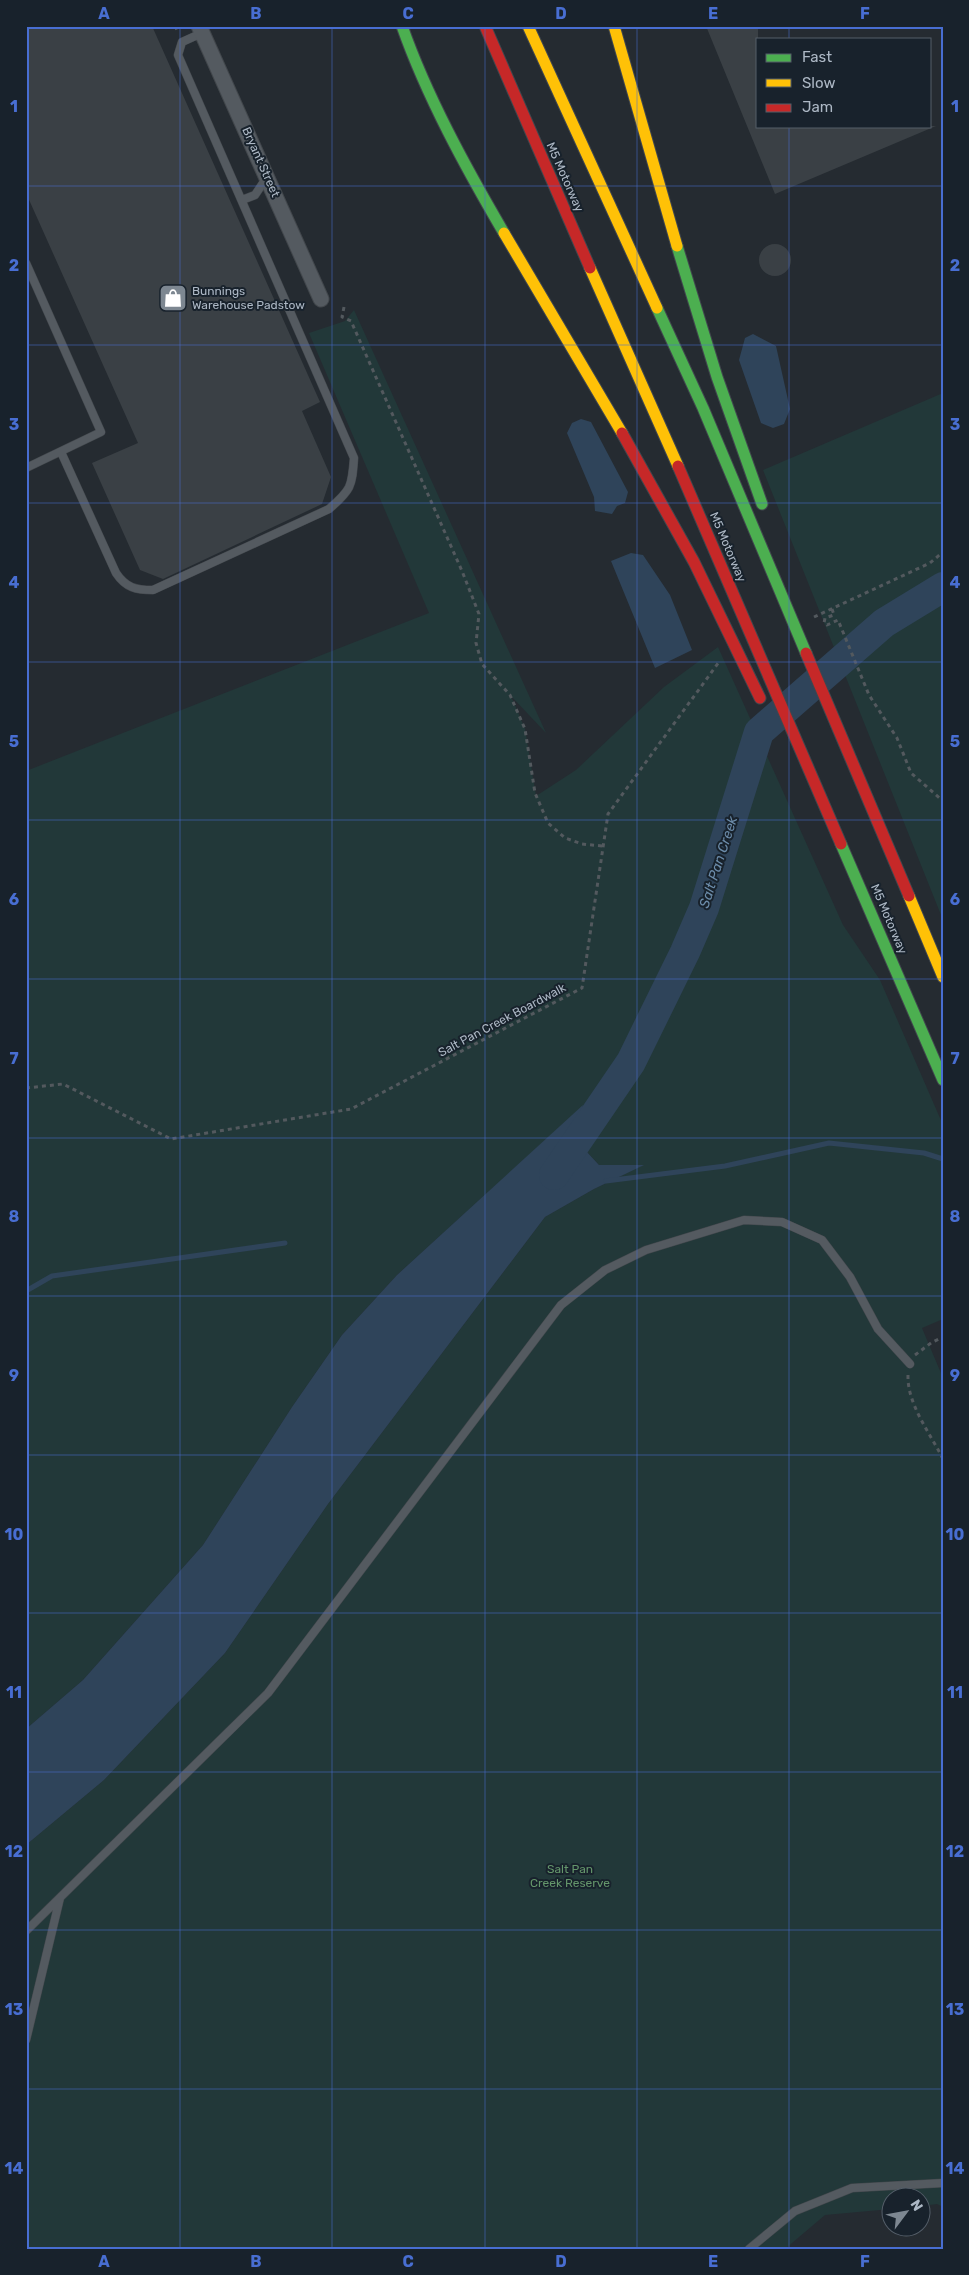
<svg xmlns="http://www.w3.org/2000/svg" width="969" height="2275" font-family="Rubik,sans-serif">
  <rect width="100%" height="100%" fill="#252b31"/>
  <path fill="#223839" d="M 354,310 L 546,733 L 511,696 L 525,729 L 536,796 L 576,770 L 664,687 L 718,647 L 843,925 L 880,980 L 943,1125 L 943,1319 L 922,1328 L 943,1378 L 943,2207 L 937,2204 L 922,2206 L 922,2198 L 892,2198 L 891,2209 L 825,2215 L 785,2249 L 26,2249 L 26,1845 L 104,1780 L 225,1653 L 328,1504 L 545,1217 L 594,1189 L 643,1165 L 599,1165 L 575,1139 L 583,1106 L 397,1275 L 342,1335 L 292,1407 L 203,1545 L 83,1680 L 26,1729 L 26,771 L 429,613 L 309,333 L 345,321 Z
    M 943,393 L 943,920 L 763,470 Z"/>
  <path fill="#2f445a" d="M 753,334 L 776,346 L 790,409 L 784,424 L 773,428 L 761,423 L 739,360 L 745,338 Z
    M 581,419 L 591,422 L 628,492 L 625,503 L 617,506 L 612,514 L 595,511 L 594,497 L 567,433 L 572,423 Z
    M 631,553 L 643,555 L 670,595 L 692,650 L 655,668 L 611,561 Z
    M 583,1105 L 575,1139 L 599,1165 L 644,1165 L 594,1189 L 545,1217 L 328,1504 L 225,1653 L 104,1780 L 26,1845 L 26,1729 L 83,1680 L 203,1545 L 292,1407 L 342,1335 L 397,1275 Z"/>
  <g fill="none" stroke-linecap="round" stroke-linejoin="round">
    <path stroke="#2f445a" stroke-width="5" d="M 606,1181 L 725,1166 L 829,1143 L 924,1153 L 943,1159
      M 26,1291 L 52,1276 L 285,1243"/>
    <path stroke="#2f445a" stroke-width="30" d="M 554,1175 L 631,1062 L 685,952 L 704,908 L 759,732 L 884,623 L 943,587"/>
  </g>
  <path fill="#3a4045" d="M 26,26 L 152,26 L 320,402 L 302,411 L 331,477 L 322,504 L 163,579 L 140,570 L 92,463 L 138,443 L 26,193 Z
    M 706,26 L 758,26 L 758,126 L 936,126 L 775,194 Z
    M759 260a16 16 0 1 1 32 0a16 16 0 1 1-32 0Z"/>
  <g fill="none" stroke-linecap="round" stroke-linejoin="round">
    <defs>
      <path id="lane" d="M 242,200 L 255,195 L 267,177
        M 26,263 L 101,432 L 26,468
        M 61,452 L 116,573 C 126,588 136,590 153,590 L 329,509 C 351,490 352,487 354,458 L 178,55 L 182,42 L 202,33
        M 26,1931 L 268,1693 L 561,1305 L 605,1270 L 646,1250 L 744,1220 L 782,1222 L 822,1240 L 850,1277 L 878,1329 L 910,1364
        M 26,2040 L 60,1898
        M 749,2249 L 795,2211 L 852,2188 L 943,2183"/>
      <path id="street" d="M 199,26 L 321,299"/>
      <path id="fast" d="M 402,26 C 427,97 466,168 504,233
        M 677,246 L 717,377 L 762,504
        M 657,308 L 703,408 L 806,653
        M 841,844 L 943,1080"/>
      <path id="slow" d="M 528,26 L 657,308
        M 614,26 L 677,246
        M 504,233 L 622,433
        M 590,268 L 678,466
        M 909,896 L 943,977"/>
      <path id="jam" d="M 485,26 L 590,268
        M 622,433 L 694,562 L 760,698
        M 678,466 L 841,844
        M 806,653 L 909,896"/>
    </defs>
    <use href="#lane" stroke="#42474c" stroke-width="9"/>
    <use href="#street" stroke="#42474c" stroke-width="17"/>
    <use href="#fast" stroke="#41474e" stroke-width="13"/>
    <use href="#slow" stroke="#41474e" stroke-width="13"/>
    <use href="#jam" stroke="#41474e" stroke-width="13"/>
    <path stroke="#53595e" stroke-width="3" stroke-dasharray="4 4" stroke-linecap="butt" d="M 175,26 L 178,32
      M 344,307 L 342,317 L 351,321 L 462,571 L 479,614 L 476,643 L 482,664 L 510,695 L 525,729 L 535,793 L 548,823 L 565,838 L 582,844 L 602,846
      M 832,609 L 834,615 L 825,618 L 824,623 L 827,625 L 838,620 L 869,695 L 897,738 L 911,773 L 943,801
      M 814,617 L 930,563 L 943,552
      M 26,1088 L 63,1084 L 171,1139 L 351,1109 L 582,988 L 608,814 L 719,662
      M 915,1355 L 931,1343 L 943,1337
      M 908,1375 C 907,1404 930,1433 943,1459"/>
    <use href="#lane" stroke="#545a60" stroke-width="8"/>
    <use href="#street" stroke="#545a60" stroke-width="15"/>
    <use href="#fast" stroke="#4caf50" stroke-width="11"/>
    <use href="#slow" stroke="#ffc107" stroke-width="11"/>
    <use href="#jam" stroke="#c62828" stroke-width="11"/>
  </g>
  <path fill="none" stroke="#486ed2" stroke-width="1" stroke-opacity="0.55" d="M 180,26 L 180,2249M 332,26 L 332,2249M 485,26 L 485,2249M 637,26 L 637,2249M 789,26 L 789,39M 789,126 L 789,2249M 26,186 L 943,186M 26,345 L 943,345M 26,503 L 943,503M 26,662 L 943,662M 26,820 L 943,820M 26,979 L 943,979M 26,1138 L 943,1138M 26,1296 L 943,1296M 26,1455 L 943,1455M 26,1613 L 943,1613M 26,1772 L 943,1772M 26,1930 L 943,1930M 26,2089 L 943,2089"/>
  <defs>
    <symbol id="shop-square" viewBox="-11 -11 22 22"><rect x="-9" y="-9" width="18" height="18" rx="4" fill="#7d8791" stroke="#18222c"/><path d="M-5-2.5h2.3a2.7 3.5 0 0 1 5.4 0H5L5.5 6h-11ZM-1.5-2.5h3a1.5 2.3 0 0 0-3 0Z" fill="#fff"/></symbol>
  </defs>
  <g fill-rule="evenodd">
    <use href="#shop-square" x="157" y="282" width="32" height="32"/>
  </g>
  <g text-anchor="middle" stroke-width="4" stroke-linejoin="round" paint-order="stroke">
    <g font-size="12" fill="#adb8c5" stroke="#18222c">
      <text transform="translate(261 162) rotate(66)" y="4">Bryant Street</text>
      <text transform="translate(565 177) rotate(66)" y="4">M5 Motorway</text>
      <text transform="translate(728 547) rotate(67)" y="4">M5 Motorway</text>
      <text transform="translate(889 919) rotate(67)" y="4">M5 Motorway</text>
      <text transform="translate(502 1020) rotate(-28)" y="4">Salt Pan Creek Boardwalk</text>
    </g>
    <g font-size="12" fill="#adb8c5" stroke="#18222c" text-anchor="start">
      <text x="192" y="295">Bunnings<tspan x="192" dy="14">Warehouse Padstow</tspan></text>
    </g>
    <g font-size="12" fill="#64966b" stroke="#18222c">
      <text x="570" y="1873">Salt Pan<tspan x="570" dy="14">Creek Reserve</tspan></text>
    </g>
    <g font-size="14" font-style="italic" fill="#6c8caa" stroke="#18222c">
      <text transform="translate(718 862) rotate(-72)" y="5">Salt Pan Creek</text>
    </g>
  </g>
  <rect width="969" height="2275" fill="none" stroke="#18222c" stroke-width="55"/>
  <rect x="756" y="38" width="175" height="90" fill="#18222c" stroke="#545e69"/>
  <rect x="766" y="54" width="25" height="8" fill="#4caf50" stroke="#545e69"/>
  <text x="802" y="62" font-size="15" fill="#adb8c5">Fast</text>
  <rect x="766" y="79" width="25" height="8" fill="#ffc107" stroke="#545e69"/>
  <text x="802" y="88" font-size="15" fill="#adb8c5">Slow</text>
  <rect x="766" y="104" width="25" height="8" fill="#c62828" stroke="#545e69"/>
  <text x="802" y="112" font-size="15" fill="#adb8c5">Jam</text>
  <g transform="translate(906 2212) rotate(58)"><circle r="24" fill="#18222c" stroke="#545e69"/>
  <path d="M0-4L9 19L0 12L-9 19Z" fill="#7d8791"/>
  <text y="-8" font-size="14" font-weight="bold" text-anchor="middle" fill="#adb8c5">N</text>
  </g>
  <rect x="28" y="28" width="914" height="2220" fill="none" stroke="#486ed2" stroke-width="2"/>
  <g font-size="16" text-anchor="middle" font-weight="bold" fill="#486ed2">
    <text x="104" y="19">A</text>
    <text x="256" y="19">B</text>
    <text x="408" y="19">C</text>
    <text x="561" y="19">D</text>
    <text x="713" y="19">E</text>
    <text x="865" y="19">F</text>
    <text x="14" y="112">1</text>
    <text x="955" y="112">1</text>
    <text x="14" y="271">2</text>
    <text x="955" y="271">2</text>
    <text x="14" y="430">3</text>
    <text x="955" y="430">3</text>
    <text x="14" y="588">4</text>
    <text x="955" y="588">4</text>
    <text x="14" y="747">5</text>
    <text x="955" y="747">5</text>
    <text x="14" y="905">6</text>
    <text x="955" y="905">6</text>
    <text x="14" y="1064">7</text>
    <text x="955" y="1064">7</text>
    <text x="14" y="1222">8</text>
    <text x="955" y="1222">8</text>
    <text x="14" y="1381">9</text>
    <text x="955" y="1381">9</text>
    <text x="14" y="1540">10</text>
    <text x="955" y="1540">10</text>
    <text x="14" y="1698">11</text>
    <text x="955" y="1698">11</text>
    <text x="14" y="1857">12</text>
    <text x="955" y="1857">12</text>
    <text x="14" y="2015">13</text>
    <text x="955" y="2015">13</text>
    <text x="14" y="2174">14</text>
    <text x="955" y="2174">14</text>
    <text x="104" y="2267">A</text>
    <text x="256" y="2267">B</text>
    <text x="408" y="2267">C</text>
    <text x="561" y="2267">D</text>
    <text x="713" y="2267">E</text>
    <text x="865" y="2267">F</text>
  </g>
</svg>
